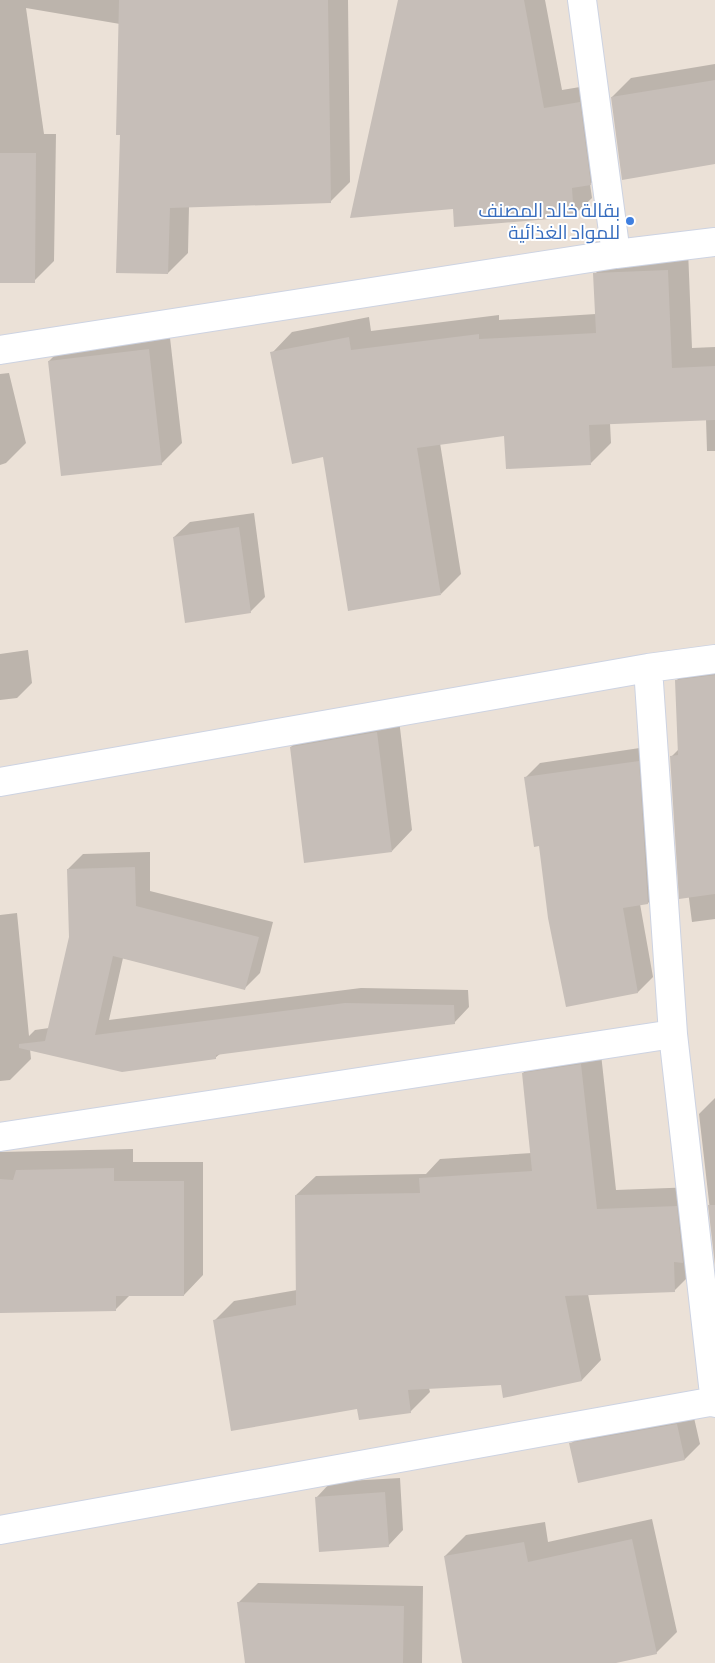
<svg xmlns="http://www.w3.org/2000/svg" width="715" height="1663" font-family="'Alegreya Sans',Cairo,sans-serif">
  <rect width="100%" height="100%" fill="#ebe1d7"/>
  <path fill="#0003" d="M 0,0 L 348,0 L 350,182 L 330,202 L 189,206 L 188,253 L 168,273 L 121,134 L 120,24 L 26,8 L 44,134 L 56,134 L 54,261 L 34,281 L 0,281 Z
    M 399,0 L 545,0 L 562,90 L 598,84 L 609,166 L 590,184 L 592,198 L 573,216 L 454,207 Z
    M 715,64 L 715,157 L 612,97 L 631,78 Z
    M 688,250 L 692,348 L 715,347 L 715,451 L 707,451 L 706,419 L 610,423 L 611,443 L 591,463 L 506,435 L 440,443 L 461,574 L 441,594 L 324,456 L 272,353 L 292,332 L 369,317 L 371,331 L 499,315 L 499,320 L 596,314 L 595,274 L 615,253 Z
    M 169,329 L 182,443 L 161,464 L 49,361 L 70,340 Z
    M 9,373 L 26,443 L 6,463 L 0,465 L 0,374 Z
    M 254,513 L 265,597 L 250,612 L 174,537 L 190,522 Z
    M 28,650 L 32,683 L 17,698 L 0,700 L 0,654 Z
    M 715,661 L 715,919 L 692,922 L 671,757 L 679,749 L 676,681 L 693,664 Z
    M 398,711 L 412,830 L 392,851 L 291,747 L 312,726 Z
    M 653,746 L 663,888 L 648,903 L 640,904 L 653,977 L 638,992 L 567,1005 L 540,844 L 525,778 L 540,763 Z
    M 150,852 L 150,891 L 273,922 L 260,973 L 245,988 L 123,958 L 109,1020 L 361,988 L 468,990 L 469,1007 L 454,1023 L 221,1053 L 215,1058 L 30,1049 L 31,1059 L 10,1080 L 0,1081 L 0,915 L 17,913 L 29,1036 L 35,1030 L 49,1028 L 70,937 L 68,869 L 83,854 Z
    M 600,1045 L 616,1190 L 696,1187 L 694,1271 L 675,1290 L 588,1294 L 601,1360 L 582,1380 L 429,1388 L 430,1392 L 410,1412 L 358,1407 L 215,1320 L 234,1301 L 297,1290 L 296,1195 L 316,1176 L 426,1174 L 440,1159 L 532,1153 L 523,1073 L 543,1054 Z
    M 715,1098 L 715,1254 L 699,1114 Z
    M 133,1149 L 133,1162 L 203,1162 L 203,1275 L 184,1295 L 130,1295 L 116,1309 L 0,1312 L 0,1152 Z
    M 692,1409 L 700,1444 L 685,1459 L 571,1444 L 586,1428 Z
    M 400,1478 L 403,1530 L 388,1546 L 316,1498 L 331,1482 Z
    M 652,1519 L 677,1632 L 656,1653 L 611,1663 L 463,1663 L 445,1556 L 466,1535 L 545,1522 L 548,1542 Z
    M 258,1583 L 423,1586 L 422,1663 L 247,1663 L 238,1603 Z"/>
  <path fill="#c6beb8" d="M 119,0 L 328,0 L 331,203 L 170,208 L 168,274 L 116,273 L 120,135 L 116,135 Z
    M 398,0 L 524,0 L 544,108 L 580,102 L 591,185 L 572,188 L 574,217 L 454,227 L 453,209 L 350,218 Z
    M 715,80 L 715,164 L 622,180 L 611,97 Z
    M 0,153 L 36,153 L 35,283 L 0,283 Z
    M 668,270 L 672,368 L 715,366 L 715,420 L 589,425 L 591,465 L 506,469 L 504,436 L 417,448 L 441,595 L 348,611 L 323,457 L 292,464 L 270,352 L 349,337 L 351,350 L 479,334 L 479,339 L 596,333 L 593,273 Z
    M 149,349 L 162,465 L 61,476 L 48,361 Z
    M 239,527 L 251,613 L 185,623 L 173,537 Z
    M 715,675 L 715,894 L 679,899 L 670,756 L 678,755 L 675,680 Z
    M 377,732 L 392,852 L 304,863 L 290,747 Z
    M 639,761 L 648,904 L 623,908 L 638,993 L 566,1007 L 548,918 L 539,846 L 534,847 L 524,777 Z
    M 135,867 L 136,906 L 259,937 L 245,990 L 113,956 L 95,1035 L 345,1003 L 454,1005 L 455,1024 L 216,1055 L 216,1059 L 122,1072 L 19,1048 L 19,1044 L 45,1041 L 69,937 L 67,869 Z
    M 581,1064 L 597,1209 L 677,1206 L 683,1263 L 674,1262 L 675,1292 L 565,1296 L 582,1381 L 503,1398 L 501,1385 L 408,1390 L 411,1413 L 359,1420 L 357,1409 L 231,1431 L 213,1320 L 296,1305 L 295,1195 L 420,1193 L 419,1178 L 532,1171 L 522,1073 Z
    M 114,1168 L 114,1181 L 184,1181 L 184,1296 L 116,1296 L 116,1311 L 0,1313 L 0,1179 L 13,1180 L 16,1170 Z
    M 708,1205 L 715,1205 L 715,1265 Z
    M 677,1424 L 685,1460 L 578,1483 L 569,1443 Z
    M 385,1492 L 389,1547 L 319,1552 L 315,1497 Z
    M 632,1539 L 657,1654 L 616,1663 L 462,1663 L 444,1556 L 524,1542 L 528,1562 Z
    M 237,1602 L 404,1606 L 403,1663 L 245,1663 Z"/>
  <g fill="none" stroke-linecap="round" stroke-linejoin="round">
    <defs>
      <path id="street" d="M 582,0 L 616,254
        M 0,350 L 616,254 L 715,242
        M 648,668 L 673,1034 L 715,1403
        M 0,782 L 648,668 L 715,659
        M 0,1137 L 673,1034
        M 0,1530 L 715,1401"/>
    </defs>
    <use href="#street" stroke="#cdd3e2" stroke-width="30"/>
    <use href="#street" stroke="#fff" stroke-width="28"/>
  </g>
  <circle fill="#3f7fe0" stroke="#fff" stroke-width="2" cx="630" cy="221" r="5"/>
  <g text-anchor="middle" stroke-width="4" stroke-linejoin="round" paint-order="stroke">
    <g font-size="19" fill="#366cbe" stroke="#fff" text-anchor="end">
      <text x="620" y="217">بقالة خالد المصنف<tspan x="620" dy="22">للمواد الغذائية</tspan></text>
    </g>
  </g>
</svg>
